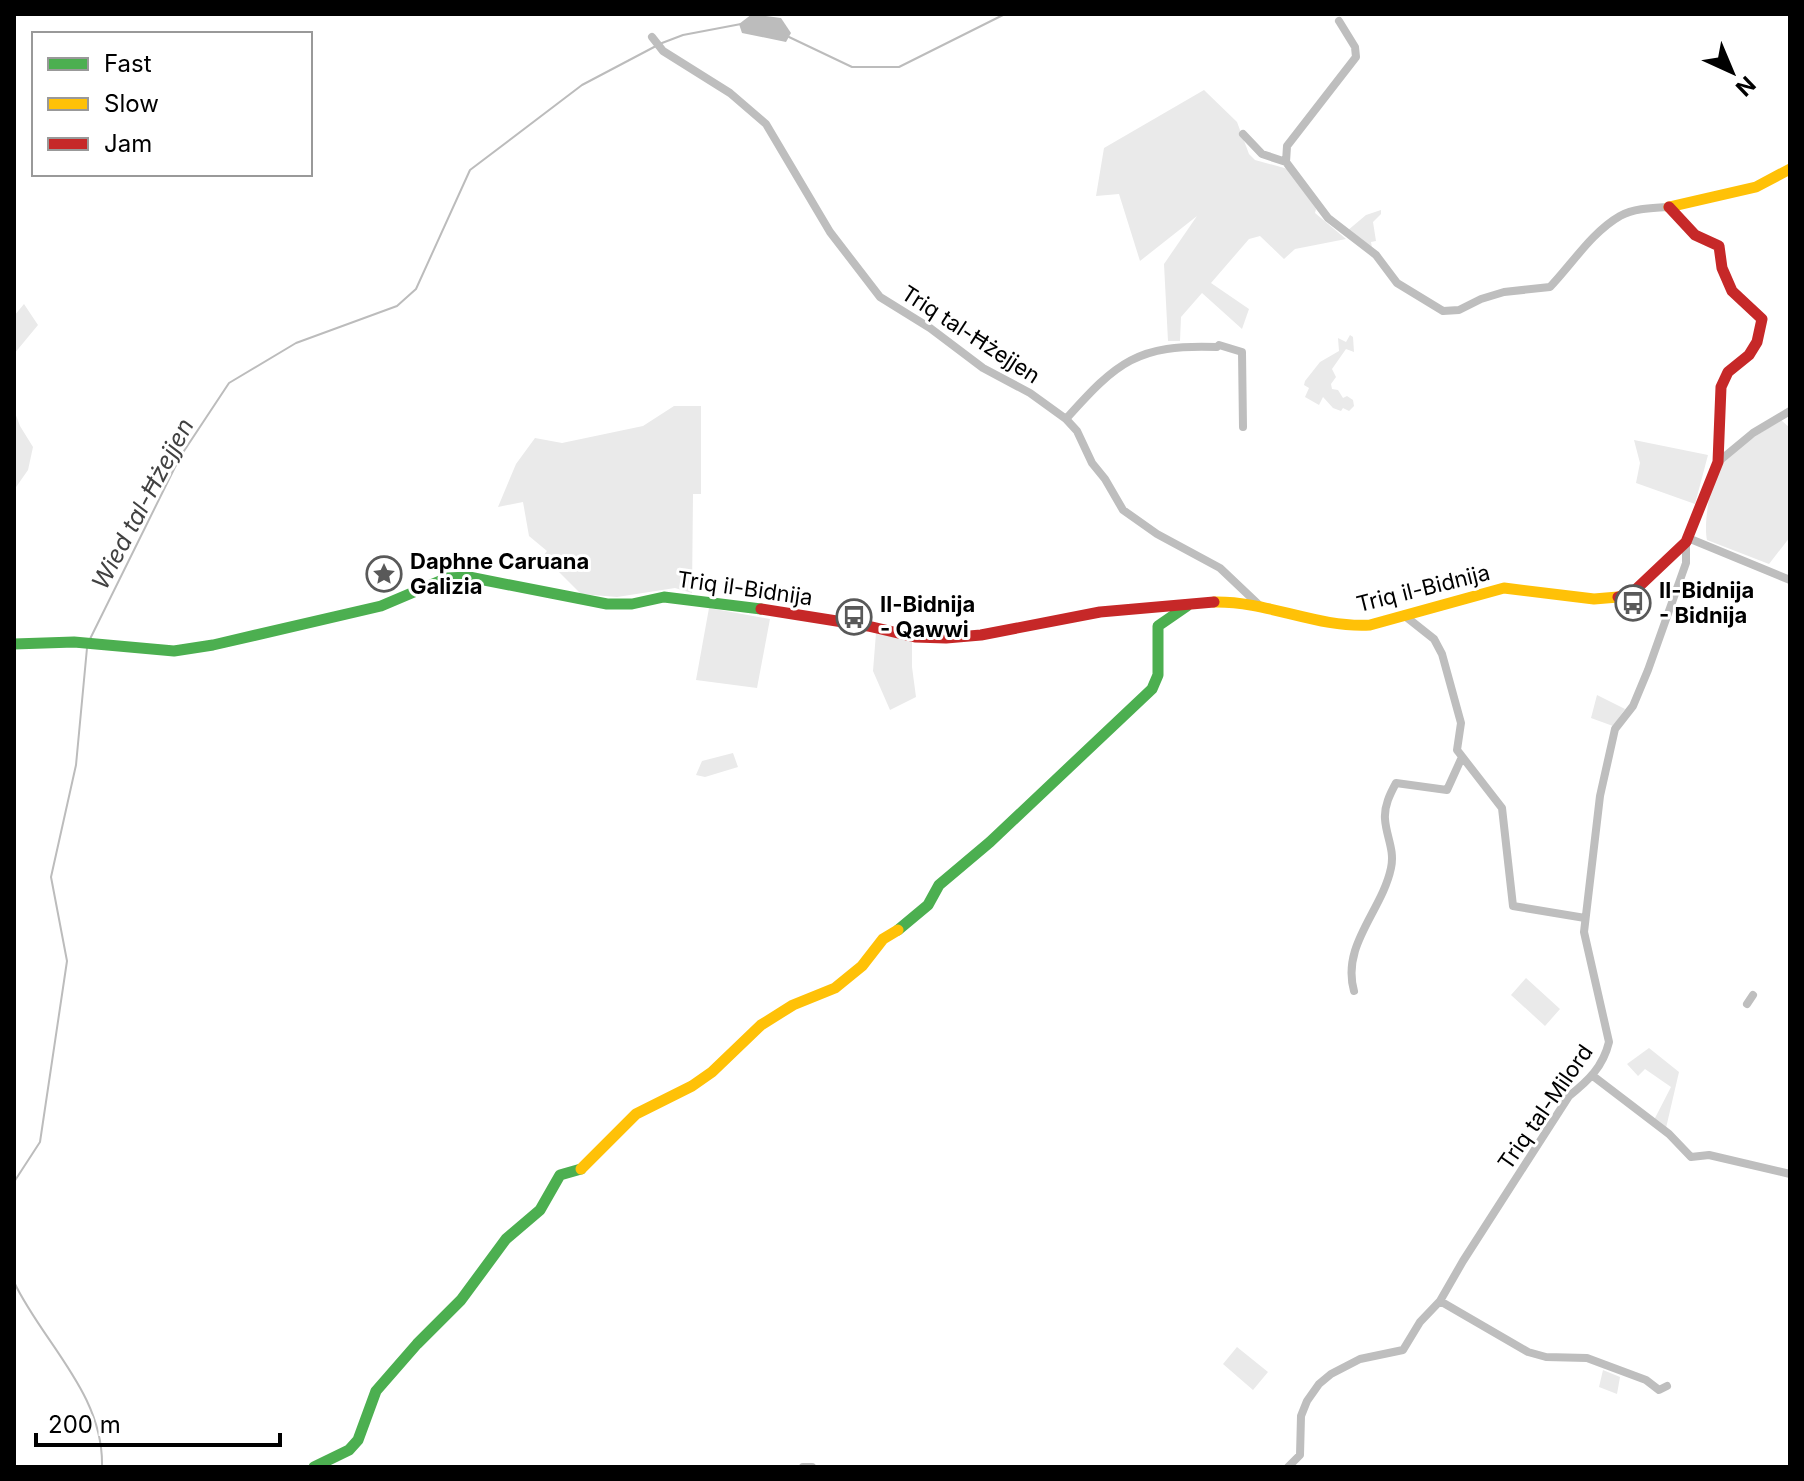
<svg xmlns="http://www.w3.org/2000/svg" width="1804" height="1481" font-family="Inter,sans-serif">
  <rect width="100%" height="100%" fill="#fff"/>
  <path fill="#eaeaea" d="M 1204,90 L 1237,122 L 1249,154 L 1255,160 L 1288,169 L 1316,209 L 1315,213 L 1346,239 L 1295,249 L 1284,259 L 1260,236 L 1249,239 L 1211,283 L 1249,309 L 1242,329 L 1202,293 L 1181,317 L 1180,341 L 1168,341 L 1164,264 L 1197,216 L 1140,261 L 1119,194 L 1096,196 L 1104,148 Z
    M 1381,210 L 1381,214 L 1373,222 L 1376,241 L 1371,242 L 1372,248 L 1347,231 L 1366,215 Z
    M 24,304 L 38,325 L 14,354 L 14,316 Z
    M 1350,335 L 1353,337 L 1354,352 L 1346,349 L 1332,369 L 1336,377 L 1331,384 L 1332,389 L 1338,390 L 1343,398 L 1347,396 L 1353,400 L 1354,406 L 1349,411 L 1343,408 L 1341,411 L 1333,408 L 1323,397 L 1319,405 L 1305,397 L 1309,388 L 1304,385 L 1305,381 L 1320,362 L 1339,351 L 1338,338 L 1346,342 Z
    M 674,406 L 701,406 L 701,494 L 693,494 L 692,593 L 675,588 L 617,597 L 581,594 L 543,556 L 547,551 L 529,536 L 523,502 L 498,507 L 516,464 L 535,438 L 562,443 L 643,426 Z
    M 14,410 L 20,426 L 33,447 L 28,470 L 14,490 Z
    M 1781,420 L 1790,428 L 1790,537 L 1769,564 L 1707,540 C 1703,522 1711,475 1724,461 C 1740,445 1762,432 1781,420 Z
    M 1634,440 L 1708,455 L 1695,504 L 1636,483 L 1640,463 Z
    M 709,608 L 770,619 L 757,688 L 696,680 Z
    M 876,633 L 912,641 L 912,667 L 916,697 L 890,710 L 873,671 Z
    M 1597,695 L 1625,709 L 1613,726 L 1591,718 Z
    M 733,753 L 738,767 L 705,777 L 696,775 L 702,761 Z
    M 1526,978 L 1560,1009 L 1545,1026 L 1511,995 Z
    M 1649,1048 L 1679,1072 L 1666,1128 L 1654,1120 L 1671,1087 L 1645,1069 L 1638,1076 L 1627,1064 Z
    M 1237,1347 L 1268,1372 L 1253,1390 L 1223,1364 Z
    M 1603,1370 L 1620,1377 L 1617,1394 L 1599,1387 Z"/>
  <path fill="#bcbcbc" d="M 752,14 L 781,18 L 791,33 L 786,42 L 742,33 L 739,24 Z"/>
  <g fill="none" stroke-linecap="round" stroke-linejoin="round">
    <path stroke="#bcbcbc" stroke-width="2" d="M 789,37 L 852,67 L 899,67 L 1005,14
      M 662,43 L 683,35 L 741,24
      M 90,639 L 180,457 L 229,383 L 296,343 L 397,306 L 416,289 L 470,170 L 582,85 L 656,46
      M 14,1182 L 40,1142 L 67,961 L 51,877 L 76,765 L 87,648
      M 14,1282 C 43,1343 104,1394 102,1467"/>
    <path stroke="#bebebe" stroke-width="8" d="M 652,37 L 663,51 L 730,93 L 766,124 L 830,232 L 880,297 L 930,328 L 983,368 L 1030,393 L 1066,419 L 1077,431 L 1092,463 L 1105,479 L 1123,510 L 1157,534 L 1220,568 L 1259,605
      M 1243,134 L 1262,154 L 1286,162 L 1328,218 L 1376,255 L 1397,283 L 1443,311 L 1459,310 L 1481,299 L 1504,292 L 1550,287 C 1572,264 1592,232 1620,216 C 1635,208 1653,208 1669,207
      M 1286,162 L 1287,146 L 1356,57 L 1355,47 L 1339,21
      M 1066,419 C 1117,362 1137,344 1217,347 L 1219,345 L 1242,352 L 1243,427
      M 1718,462 L 1753,433 L 1790,411
      M 1688,538 L 1790,580
      M 1405,616 L 1434,639 L 1442,654 L 1461,723 L 1457,750 L 1502,808 L 1513,906 L 1585,918
      M 1354,991 C 1341,945 1382,911 1391,868 C 1395,850 1386,836 1385,819 C 1384,806 1390,794 1396,783 L 1447,790 L 1462,757
      M 1747,1004 L 1753,995
      M 1593,1076 L 1669,1134 L 1691,1157 L 1709,1155 L 1790,1174
      M 1440,1301 L 1528,1352 L 1546,1357 L 1587,1358 L 1646,1380 L 1659,1390 L 1667,1386
      M 803,1467 L 812,1467
      M 1288,1467 L 1300,1455 L 1301,1416 L 1307,1401 L 1319,1384 L 1331,1374 L 1360,1359 L 1403,1350 L 1420,1322 L 1440,1301 L 1463,1261 L 1569,1096 C 1588,1081 1603,1067 1609,1042 L 1584,932 L 1600,796 L 1615,729 L 1633,706 L 1648,670 L 1686,563 L 1686,542"/>
    <path stroke="#4caf50" stroke-width="11" d="M 14,644 L 74,642 L 174,651 L 213,645 L 381,606 L 447,578 L 469,577 L 607,604 L 632,604 L 664,597 L 761,609
      M 898,930 L 928,905 L 939,885 L 990,842 L 1152,689 L 1158,675 L 1158,626 L 1187,606
      M 314,1467 L 349,1450 L 358,1440 L 376,1391 L 417,1344 L 461,1300 L 506,1239 L 540,1210 L 560,1175 L 581,1169"/>
    <path stroke="#ffc107" stroke-width="11" d="M 1669,207 L 1756,187 L 1790,169
      M 1214,602 C 1268,601 1316,628 1370,625 L 1504,588 L 1594,599 L 1618,597
      M 581,1169 L 636,1114 L 692,1086 L 712,1072 L 761,1025 L 793,1005 L 835,988 L 862,966 L 883,939 L 898,930"/>
    <path stroke="#c62828" stroke-width="11" d="M 1618,597 L 1631,594 L 1686,542 L 1718,462 L 1721,387 L 1728,372 L 1749,355 L 1757,342 L 1762,319 L 1732,291 L 1722,268 L 1719,246 L 1695,235 L 1669,207
      M 761,609 L 868,626 L 915,637 L 946,638 L 981,635 L 1100,612 L 1214,602"/>
  </g>
  <defs>
    <symbol id="sight-ring" viewBox="-11 -11 22 22"><circle r="9.5" fill="#fff" stroke="#595959" stroke-width="1.5"/><path d="M0-6L1.8-2.2L6-1.7L2.9 1.2L3.7 5.4L0 3.3L-3.7 5.4L-2.9 1.2L-6-1.7L-1.8-2.2Z" fill="#595959"/></symbol>
    <symbol id="bus-ring" viewBox="-11 -11 22 22"><circle r="9.5" fill="#fff" stroke="#595959" stroke-width="1.5"/><path d="M-5-6H5V4H4V6H2V4H-2V6H-4V4H-5ZM-3.5-4V0h7V-4ZM-3.5 1.2v1.5H-2V1.2ZM2 1.2v1.5H3.5V1.2Z" fill="#595959"/></symbol>
  </defs>
  <g fill-rule="evenodd">
    <use href="#sight-ring" x="364" y="554" width="40" height="40"/>
    <use href="#bus-ring" x="1613" y="583" width="40" height="40"/>
    <use href="#bus-ring" x="834" y="597" width="40" height="40"/>
  </g>
  <g text-anchor="middle" stroke-width="6" stroke-linejoin="round" paint-order="stroke">
    <g font-size="22" fill="#000" stroke="#fff">
      <text transform="translate(971 334) rotate(33)" y="8">Triq tal-Ħżejjen</text>
      <text transform="translate(745 588) rotate(8)" y="8">Triq il-Bidnija</text>
      <text transform="translate(1423 588) rotate(-14)" y="8">Triq il-Bidnija</text>
      <text transform="translate(1545 1107) rotate(-55)" y="8">Triq tal-Milord</text>
    </g>
    <g font-size="22" font-weight="bold" fill="#000" stroke="#fff" text-anchor="start">
      <text x="410" y="569">Daphne Caruana<tspan x="410" dy="25">Galizia</tspan></text>
      <text x="1659" y="598">Il-Bidnija<tspan x="1659" dy="25">- Bidnija</tspan></text>
      <text x="880" y="612">Il-Bidnija<tspan x="880" dy="25">- Qawwi</tspan></text>
    </g>
    <g font-size="24" font-style="italic" fill="#414141" stroke="#fff">
      <text transform="translate(143 504) rotate(-62)" y="8">Wied tal-Ħżejjen</text>
    </g>
  </g>
  <rect width="1804" height="1481" fill="none" stroke="#000000" stroke-width="32"/>
  <rect x="32" y="32" width="280" height="144" fill="#ffffff" stroke="#999999" stroke-width="2"/>
  <rect x="48" y="58" width="40" height="12" fill="#4caf50" stroke="#999999" stroke-width="2"/>
  <text x="104" y="72" font-size="24" fill="#000000">Fast</text>
  <rect x="48" y="98" width="40" height="12" fill="#ffc107" stroke="#999999" stroke-width="2"/>
  <text x="104" y="112" font-size="24" fill="#000000">Slow</text>
  <rect x="48" y="138" width="40" height="12" fill="#c62828" stroke="#999999" stroke-width="2"/>
  <text x="104" y="152" font-size="24" fill="#000000">Jam</text>
  <g transform="translate(1732 72) rotate(136)" stroke="#ffffff" stroke-width="6" paint-order="stroke">
  <path d="M0-6L14 30L0 20L-14 30Z" fill="#000000"/>
  <text y="-12" font-size="22" font-weight="bold" text-anchor="middle" fill="#000000">N</text>
  </g>
  <path d="M36 1433v12h244v-12" fill="none" stroke="#000000" stroke-width="4"/>
  <text x="48" y="1433" font-size="24" fill="#000000" stroke="#ffffff" stroke-width="6" paint-order="stroke">200 m</text>
</svg>
